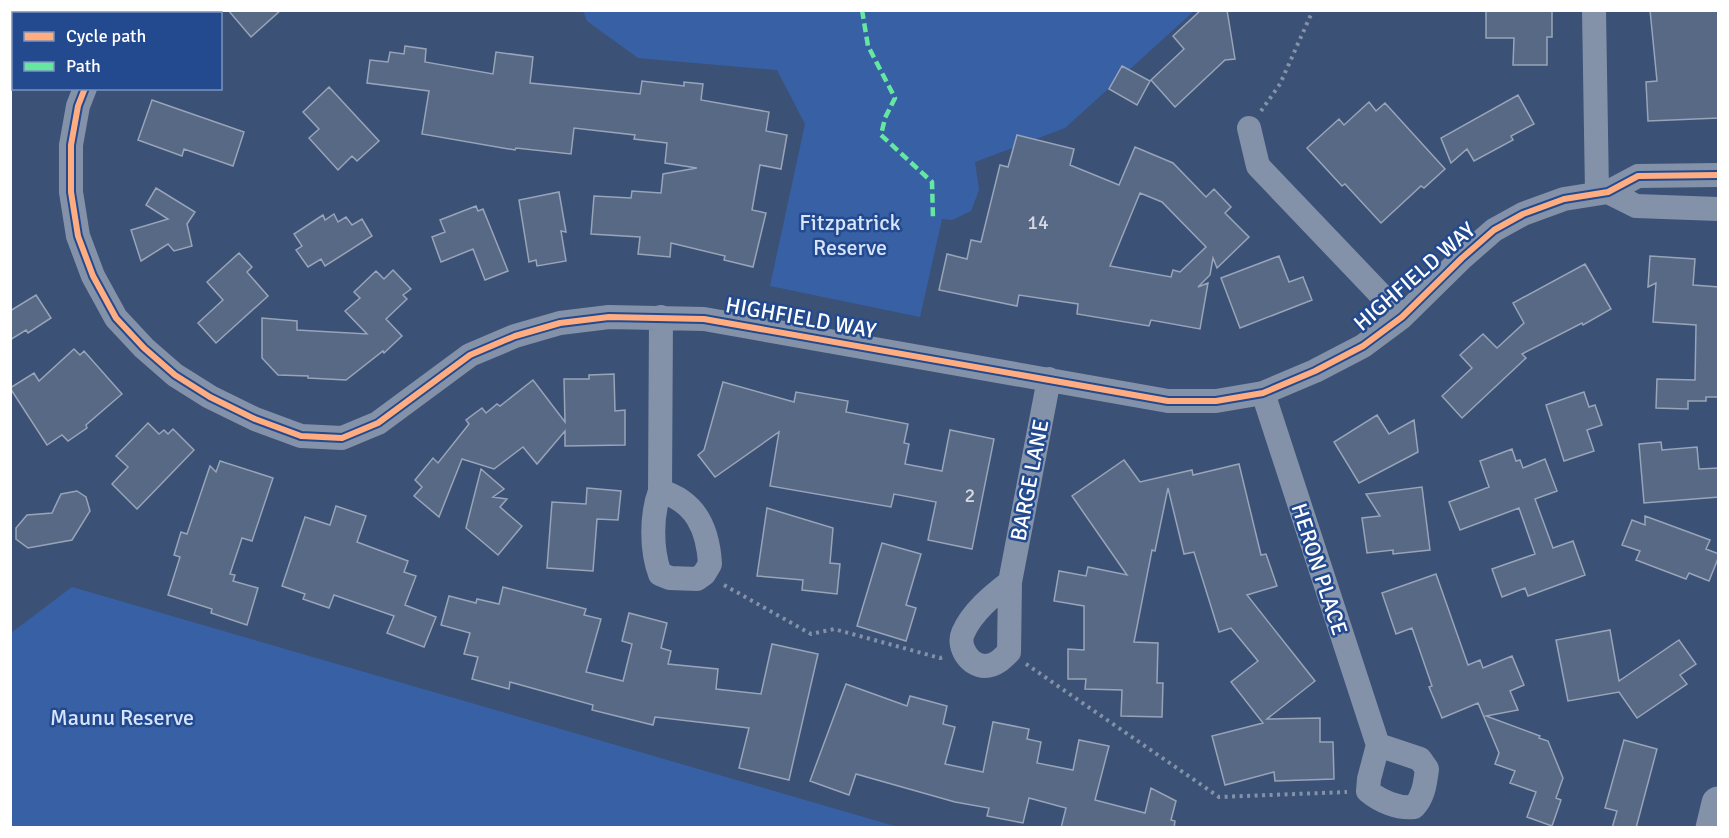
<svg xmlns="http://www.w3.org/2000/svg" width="1729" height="838" font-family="Signika,sans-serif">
  <rect width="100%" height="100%" fill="#3c5176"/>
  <path fill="#3861a5" d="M 583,11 L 1194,11 L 1065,128 L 975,162 L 979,190 L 971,211 L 952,220 L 942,219 L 920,317 L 770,286 L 805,124 L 777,70 L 638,58 L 587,21 Z
    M 72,587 L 898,827 L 11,827 L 11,633 Z"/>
  <path fill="#586986" stroke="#98a4b8" stroke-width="1.5" fill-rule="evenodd" d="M 228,10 L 281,10 L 251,37 Z
    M 1201,10 L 1227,10 L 1235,59 L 1225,60 L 1175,107 L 1151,80 L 1184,49 L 1173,36 Z
    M 1486,10 L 1552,10 L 1552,37 L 1547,37 L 1547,65 L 1513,65 L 1514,38 L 1486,38 Z
    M 1650,10 L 1719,10 L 1719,118 L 1648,121 L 1646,82 L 1657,81 Z
    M 405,46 L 426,49 L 425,62 L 493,74 L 496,52 L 533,57 L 530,83 L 640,94 L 642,81 L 684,86 L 684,82 L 703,84 L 701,100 L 769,112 L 766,131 L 787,135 L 781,169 L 760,165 L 752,210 L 766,213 L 753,267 L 724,260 L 725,256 L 671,243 L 670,257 L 638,254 L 640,237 L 591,234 L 594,196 L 631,198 L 632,191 L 661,193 L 663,174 L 697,168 L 665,163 L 667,143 L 634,139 L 635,135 L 574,128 L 571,154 L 516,148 L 515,150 L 422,134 L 429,91 L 367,83 L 370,60 L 388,62 L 390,52 L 404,54 Z
    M 1122,66 L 1150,81 L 1137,105 L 1109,89 Z
    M 329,87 L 379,141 L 357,161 L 352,156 L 338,170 L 309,138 L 319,129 L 303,112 Z
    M 1518,95 L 1534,124 L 1511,136 L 1513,140 L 1474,161 L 1467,149 L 1451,163 L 1441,138 Z
    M 152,100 L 244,132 L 233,166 L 184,149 L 182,156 L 138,140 Z
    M 1369,102 L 1376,111 L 1385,103 L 1445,169 L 1424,188 L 1421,186 L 1381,223 L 1345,184 L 1342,186 L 1307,148 L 1339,119 L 1344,125 Z
    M 1017,135 L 1074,149 L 1070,165 L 1119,185 L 1135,147 L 1173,163 L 1206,197 L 1214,189 L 1231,207 L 1225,213 L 1249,237 L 1217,268 L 1213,258 L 1210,275 L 1198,287 L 1208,283 L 1200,329 L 1151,320 L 1149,326 L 1077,314 L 1078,304 L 1019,295 L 1017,306 L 939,290 L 947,254 L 967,259 L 971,240 L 981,242 L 1000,165 L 1008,167 ZM 1140,193 L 1162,202 L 1206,247 L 1180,272 L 1173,270 L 1171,277 L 1110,266 Z
    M 156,188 L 195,212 L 187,224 L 192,246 L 174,251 L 168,244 L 141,261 L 131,230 L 168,219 L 146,205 Z
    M 559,192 L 566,232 L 561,231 L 566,261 L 537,266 L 536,260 L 529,262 L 519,200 Z
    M 476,206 L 478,211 L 483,209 L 508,271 L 485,280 L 473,249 L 441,262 L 432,237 L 445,232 L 440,220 Z
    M 334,214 L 338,222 L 346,217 L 352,225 L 362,219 L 372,236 L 325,266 L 321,259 L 308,267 L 296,250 L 302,246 L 294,234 L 323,215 L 325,220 Z
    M 239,253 L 252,267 L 247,272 L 268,296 L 216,343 L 198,323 L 223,300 L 207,282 Z
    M 1279,256 L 1289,282 L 1303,277 L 1312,300 L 1240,328 L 1221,278 Z
    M 1650,256 L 1695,259 L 1693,285 L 1719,287 L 1719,397 L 1706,397 L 1706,401 L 1688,401 L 1688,409 L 1656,408 L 1657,379 L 1695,380 L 1696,325 L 1653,322 L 1656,283 L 1648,287 Z
    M 1585,264 L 1611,309 L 1583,325 L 1582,323 L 1522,354 L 1526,358 L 1462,418 L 1442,396 L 1472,368 L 1460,355 L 1483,334 L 1497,348 L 1524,323 L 1513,303 Z
    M 393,270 L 411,289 L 403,295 L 407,299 L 386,319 L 402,336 L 384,353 L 383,351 L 346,380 L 308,378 L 308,376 L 278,375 L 262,358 L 262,318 L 297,321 L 297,330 L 367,334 L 345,311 L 360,298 L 354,292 L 376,271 L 384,279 Z
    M 36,295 L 51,318 L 28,333 L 26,330 L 10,340 L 10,311 Z
    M 74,349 L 80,355 L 84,351 L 122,394 L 86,425 L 87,428 L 68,441 L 62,435 L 47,445 L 10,388 L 34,373 L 39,381 Z
    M 614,374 L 615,411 L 625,410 L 625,445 L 565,446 L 565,431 L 537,464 L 523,447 L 494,469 L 462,459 L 439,517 L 414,496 L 422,487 L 415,480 L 433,458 L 438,463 L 469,424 L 466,420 L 482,408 L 486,413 L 497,404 L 500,406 L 533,380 L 565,422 L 564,379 L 589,379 L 589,375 Z
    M 723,382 L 794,402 L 796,392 L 848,401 L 846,412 L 908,424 L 904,443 L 909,444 L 905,464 L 942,471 L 950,430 L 994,439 L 972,549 L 928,540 L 936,502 L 894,494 L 891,507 L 770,486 L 779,432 L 715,477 L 698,455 L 704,450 Z
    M 1584,392 L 1589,407 L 1595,405 L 1602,425 L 1587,430 L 1594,451 L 1564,461 L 1546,405 Z
    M 1377,415 L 1389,434 L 1414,420 L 1418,452 L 1359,483 L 1334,442 Z
    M 148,423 L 159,434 L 164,430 L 168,434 L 173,429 L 194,450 L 137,509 L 112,484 L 128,467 L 116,456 Z
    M 1661,442 L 1662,450 L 1697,447 L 1699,469 L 1719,468 L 1719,497 L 1644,503 L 1639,444 Z
    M 1512,449 L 1516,461 L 1520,460 L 1523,468 L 1545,459 L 1557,491 L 1535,499 L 1553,548 L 1573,541 L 1585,575 L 1528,596 L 1525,588 L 1502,597 L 1492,569 L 1535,554 L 1519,508 L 1460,530 L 1449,502 L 1489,487 L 1480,461 Z
    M 1124,460 L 1140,482 L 1192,470 L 1193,475 L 1239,464 L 1261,555 L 1266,554 L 1277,586 L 1247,595 L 1315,681 L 1267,719 L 1320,718 L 1320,742 L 1333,742 L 1334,779 L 1275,781 L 1274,772 L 1225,785 L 1212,736 L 1263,723 L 1231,682 L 1258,661 L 1231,628 L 1219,632 L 1194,552 L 1184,554 L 1168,488 L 1155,551 L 1152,550 L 1134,642 L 1158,643 L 1157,683 L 1163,683 L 1162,717 L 1121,716 L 1122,690 L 1085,689 L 1086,679 L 1068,679 L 1068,649 L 1084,650 L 1084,606 L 1054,601 L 1059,571 L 1086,576 L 1088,567 L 1127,575 L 1072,496 Z
    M 220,461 L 273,478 L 252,541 L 242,538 L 230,574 L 235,575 L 233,581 L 258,588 L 247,625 L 211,613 L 212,609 L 168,595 L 180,557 L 174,555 L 181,532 L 187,534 L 210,466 L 216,472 Z
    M 481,469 L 504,489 L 493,497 L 507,499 L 500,507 L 522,526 L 498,555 L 466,528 Z
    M 1422,487 L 1430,550 L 1393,554 L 1393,550 L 1367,553 L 1362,518 L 1380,516 L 1366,494 Z
    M 587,488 L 621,491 L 618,520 L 597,519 L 593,571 L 547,568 L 552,502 L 586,504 Z
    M 77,491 L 86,497 L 90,511 L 72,540 L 28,548 L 16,539 L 16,528 L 27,515 L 52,513 L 61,494 Z
    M 336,506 L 366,516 L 357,542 L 408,561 L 404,572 L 416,576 L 405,605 L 436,617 L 424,647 L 387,633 L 394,616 L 334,595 L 329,608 L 303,599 L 305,594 L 282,586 L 305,517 L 330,525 Z
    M 767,508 L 833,528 L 830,563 L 840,564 L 837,594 L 802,590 L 803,580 L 757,576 Z
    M 1645,516 L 1710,540 L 1706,549 L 1719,554 L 1719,556 L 1709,581 L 1689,573 L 1686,579 L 1636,560 L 1640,551 L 1622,545 L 1632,520 L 1645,525 Z
    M 882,543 L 921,554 L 906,605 L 916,608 L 906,641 L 857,626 Z
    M 1436,574 L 1468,665 L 1480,660 L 1483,668 L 1512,656 L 1524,685 L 1510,691 L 1518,710 L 1486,716 L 1540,736 L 1539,738 L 1548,741 L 1563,778 L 1556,798 L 1561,800 L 1552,826 L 1527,817 L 1536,792 L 1510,783 L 1515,771 L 1495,764 L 1499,753 L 1478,703 L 1442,718 L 1429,687 L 1432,686 L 1412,628 L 1396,634 L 1382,593 Z
    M 503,587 L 586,609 L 584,615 L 601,619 L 586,672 L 623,681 L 632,644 L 622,641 L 629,613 L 667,623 L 661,648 L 671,651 L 668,664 L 718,669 L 716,689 L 761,694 L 772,644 L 818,654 L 789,780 L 739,768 L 749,728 L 655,717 L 653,725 L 592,710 L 593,705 L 510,682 L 509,689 L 472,679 L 478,657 L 464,654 L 470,633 L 441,625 L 449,596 L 476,603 L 477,599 L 499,604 Z
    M 1610,630 L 1619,681 L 1679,640 L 1696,664 L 1680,675 L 1687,684 L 1637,718 L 1619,692 L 1568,701 L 1556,640 Z
    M 846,684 L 907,706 L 910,696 L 947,706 L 943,724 L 955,727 L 945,764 L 983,772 L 993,722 L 1029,729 L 1027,739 L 1041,742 L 1037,763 L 1073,770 L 1079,740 L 1109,746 L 1095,800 L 1145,813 L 1151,788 L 1176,801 L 1171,820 L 1175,821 L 1174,828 L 1061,828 L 1066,808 L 1029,798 L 1023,823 L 987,816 L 989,808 L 955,802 L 856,774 L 849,795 L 810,781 Z
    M 1624,740 L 1657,749 L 1636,828 L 1612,828 L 1617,811 L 1605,808 Z"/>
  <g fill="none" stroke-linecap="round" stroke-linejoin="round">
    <path stroke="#8392a9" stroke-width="4" stroke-dasharray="3 4.5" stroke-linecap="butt" d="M 1261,111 L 1280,84 L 1313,10
      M 724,585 L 811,634 L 834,629 L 940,658 L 943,657
      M 1026,664 L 1219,797 L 1347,792"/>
    <path stroke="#8392a9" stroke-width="24" d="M 1594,10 L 1597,193
      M 125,14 L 128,10
      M 85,88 L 78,106 L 71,145 L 71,192 L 78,236 L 93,276 L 116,318 L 144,348 L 175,375 L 210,397 L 255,419 L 301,436 L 342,438 L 378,423 L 470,355 L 515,336 L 560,323 L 609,317 L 704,319 L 1168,401 L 1216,401 L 1263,393 L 1315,371 L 1363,346 L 1402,317 L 1462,258 L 1494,230 L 1523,214 L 1564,199 L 1608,192 L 1638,176 L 1718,175
      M 1249,128 L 1258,166 L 1402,317
      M 1608,192 L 1636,206 L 1718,209
      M 1263,393 L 1378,745 L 1369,779 L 1368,791 C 1380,801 1398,809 1414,807 C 1424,796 1425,783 1427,769 L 1420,759 L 1378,745
      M 660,491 C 696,501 708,529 710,564 L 704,574 L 697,579 L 670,578 L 660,574 C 651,550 651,515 660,491 L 661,317
      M 1010,582 L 1009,652 C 1002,659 995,666 985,666 C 970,666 957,647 963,633 C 972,612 993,595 1010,582 L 1049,379"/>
    <path stroke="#8391a9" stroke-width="33" d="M 1712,828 L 1718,803"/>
    <path stroke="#66e7a1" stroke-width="4.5" stroke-dasharray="9 4.5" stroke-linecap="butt" d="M 862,10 L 868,46 L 895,98 L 885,118 L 881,135 L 932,182 L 933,219"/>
    <defs>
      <path id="cycleway" d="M 85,88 L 78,106 L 71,145 L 71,192 L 78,236 L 93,276 L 116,318 L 144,348 L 175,375 L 210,397 L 255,419 L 301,436 L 342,438 L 378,423 L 470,355 L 515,336 L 560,323 L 609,317 L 704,319 L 1168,401 L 1216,401 L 1263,393 L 1315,371 L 1363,346 L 1402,317 L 1462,258 L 1494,230 L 1523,214 L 1564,199 L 1608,192 L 1638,176 L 1718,175"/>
    </defs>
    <use href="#cycleway" stroke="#234a8f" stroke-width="10"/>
    <use href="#cycleway" stroke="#ffac80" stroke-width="6"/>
  </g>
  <g text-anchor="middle" stroke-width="5" stroke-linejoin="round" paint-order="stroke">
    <g font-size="20" fill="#d5dae1">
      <text x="1038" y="229">14</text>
      <text x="970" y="502">2</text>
    </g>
    <g font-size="22" fill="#d8e4f9" stroke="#234a8f">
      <text x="850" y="230">Fitzpatrick<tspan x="850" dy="25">Reserve</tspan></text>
      <text x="122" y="725">Maunu Reserve</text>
    </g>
    <g font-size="22" fill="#fff" stroke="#234a8f">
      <text transform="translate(1414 276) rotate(-41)" y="8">HIGHFIELD WAY</text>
      <text transform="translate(801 317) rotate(10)" y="8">HIGHFIELD WAY</text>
      <text transform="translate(1029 480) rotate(-79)" y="8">BARGE LANE</text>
      <text transform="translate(1320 569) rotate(72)" y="8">HERON PLACE</text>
    </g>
  </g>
  <rect width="1729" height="838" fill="none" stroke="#ffffff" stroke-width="24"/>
  <rect x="12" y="12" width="210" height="78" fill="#234a8f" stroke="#7b92bc" stroke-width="1.5"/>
  <rect x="24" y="32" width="30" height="9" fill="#ffac80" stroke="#7b92bc" stroke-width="1.5"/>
  <text x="66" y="42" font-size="18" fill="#ffffff">Cycle path</text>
  <rect x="24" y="62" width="30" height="9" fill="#66e7a1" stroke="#7b92bc" stroke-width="1.5"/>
  <text x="66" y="72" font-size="18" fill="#ffffff">Path</text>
</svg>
